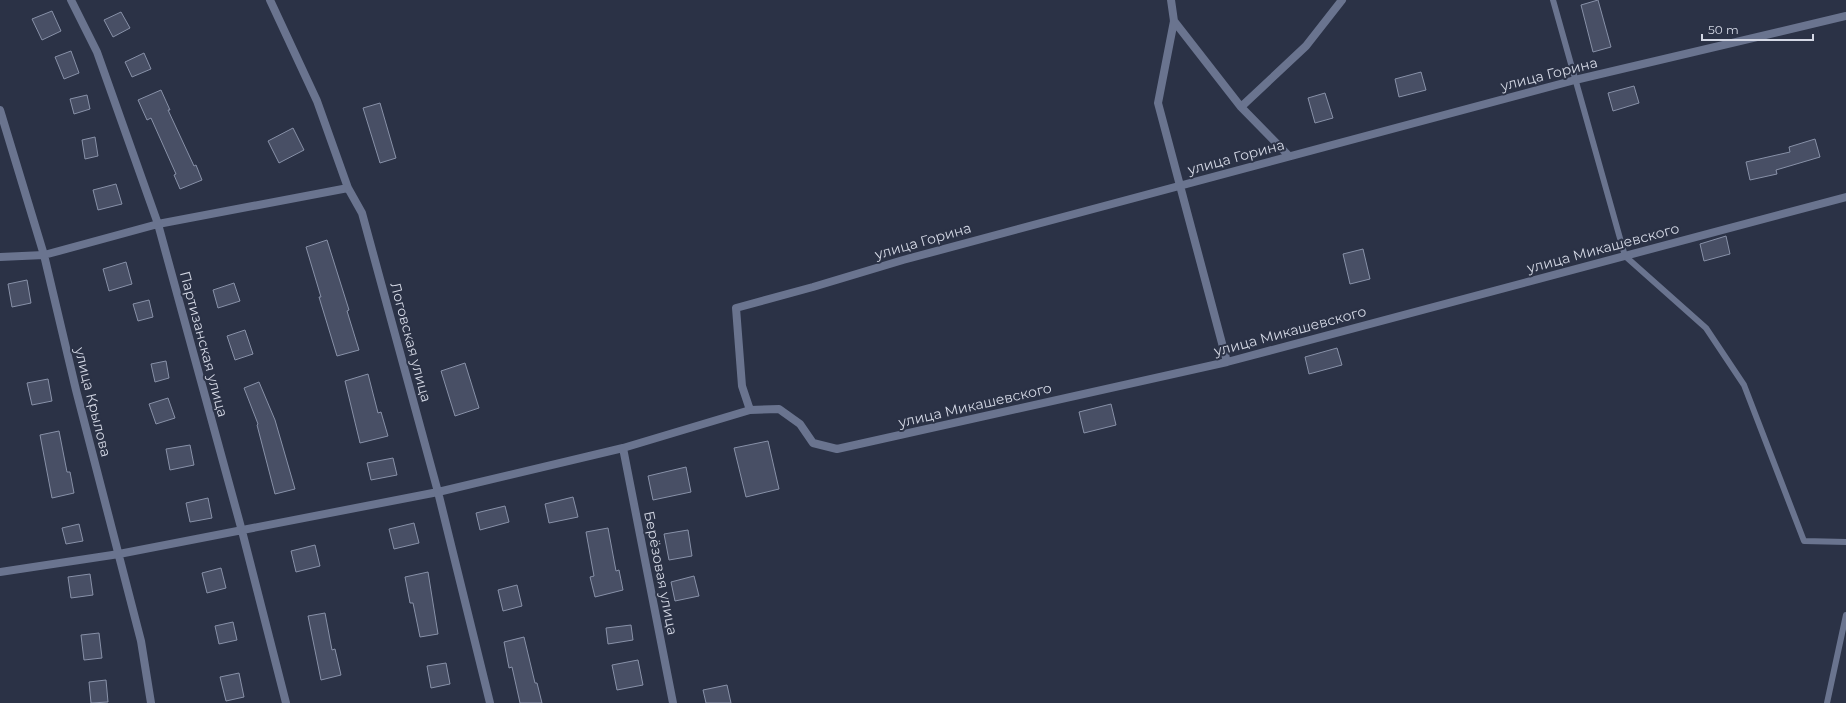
<svg xmlns="http://www.w3.org/2000/svg" width="1846" height="703" font-family="Montserrat,sans-serif">
  <rect width="100%" height="100%" fill="#2b3246"/>
  <path fill="#484f65" stroke="#8891a8" d="M 1598,0 L 1611,47 L 1593,52 L 1581,5 Z
    M 52,11 L 61,31 L 42,40 L 32,19 Z
    M 121,12 L 130,28 L 113,37 L 104,20 Z
    M 71,51 L 79,73 L 64,79 L 55,57 Z
    M 144,53 L 151,69 L 132,77 L 125,62 Z
    M 1421,72 L 1426,90 L 1399,97 L 1395,79 Z
    M 1634,86 L 1639,103 L 1613,111 L 1608,93 Z
    M 161,90 L 170,110 L 168,110 L 194,166 L 196,165 L 202,180 L 180,189 L 174,175 L 176,174 L 151,118 L 147,120 L 138,100 Z
    M 1325,93 L 1333,118 L 1315,123 L 1308,98 Z
    M 87,95 L 90,109 L 74,114 L 70,99 Z
    M 380,103 L 396,158 L 380,163 L 363,108 Z
    M 293,128 L 304,150 L 279,163 L 268,141 Z
    M 95,137 L 98,156 L 85,159 L 82,140 Z
    M 1815,139 L 1820,157 L 1776,170 L 1777,174 L 1750,180 L 1746,162 L 1790,152 L 1789,147 Z
    M 116,184 L 122,204 L 98,210 L 93,190 Z
    M 1726,236 L 1730,254 L 1704,261 L 1700,244 Z
    M 327,240 L 349,310 L 347,311 L 359,350 L 337,356 L 319,297 L 321,297 L 306,247 Z
    M 1363,249 L 1370,279 L 1350,284 L 1343,254 Z
    M 126,262 L 132,284 L 109,291 L 103,269 Z
    M 27,280 L 31,303 L 12,307 L 8,284 Z
    M 234,283 L 240,301 L 218,308 L 213,290 Z
    M 149,300 L 153,317 L 138,321 L 133,304 Z
    M 245,330 L 253,354 L 235,360 L 227,336 Z
    M 1337,348 L 1342,365 L 1309,374 L 1305,357 Z
    M 166,361 L 169,378 L 155,382 L 151,364 Z
    M 465,363 L 479,408 L 455,416 L 441,371 Z
    M 368,374 L 378,413 L 381,412 L 388,436 L 360,443 L 345,381 Z
    M 48,379 L 52,401 L 32,405 L 27,383 Z
    M 259,382 L 275,420 L 295,489 L 275,494 L 257,425 L 258,424 L 244,388 Z
    M 168,398 L 175,418 L 156,424 L 149,404 Z
    M 1111,404 L 1116,425 L 1084,433 L 1079,412 Z
    M 59,431 L 67,472 L 70,472 L 74,493 L 52,498 L 40,435 Z
    M 768,441 L 779,489 L 746,497 L 734,448 Z
    M 190,445 L 194,465 L 170,470 L 166,449 Z
    M 393,458 L 397,475 L 371,480 L 367,463 Z
    M 686,467 L 691,492 L 653,500 L 648,476 Z
    M 573,497 L 578,517 L 549,523 L 545,504 Z
    M 208,498 L 212,518 L 190,522 L 186,503 Z
    M 505,506 L 509,522 L 480,530 L 476,513 Z
    M 414,523 L 419,543 L 394,549 L 389,529 Z
    M 79,524 L 83,541 L 66,544 L 62,528 Z
    M 608,528 L 616,571 L 619,570 L 623,590 L 595,597 L 590,577 L 594,576 L 586,532 Z
    M 688,530 L 692,556 L 669,560 L 664,534 Z
    M 315,545 L 320,566 L 296,572 L 291,551 Z
    M 221,568 L 226,588 L 207,593 L 202,573 Z
    M 428,572 L 438,634 L 420,637 L 413,603 L 410,603 L 405,577 Z
    M 90,574 L 93,595 L 71,598 L 68,577 Z
    M 694,576 L 699,596 L 675,601 L 671,582 Z
    M 517,585 L 522,606 L 503,611 L 498,590 Z
    M 325,613 L 332,650 L 335,649 L 341,675 L 321,680 L 308,616 Z
    M 233,622 L 237,640 L 219,644 L 215,626 Z
    M 631,625 L 633,640 L 608,644 L 606,628 Z
    M 99,633 L 102,658 L 84,660 L 81,635 Z
    M 524,637 L 535,683 L 537,683 L 542,703 L 520,703 L 512,667 L 509,668 L 504,642 Z
    M 638,660 L 643,685 L 617,690 L 612,665 Z
    M 446,663 L 450,684 L 431,688 L 427,666 Z
    M 239,673 L 244,697 L 226,701 L 220,677 Z
    M 106,680 L 108,702 L 91,703 L 89,682 Z
    M 727,685 L 731,703 L 706,703 L 703,690 Z"/>
  <g fill="none" stroke-linecap="round" stroke-linejoin="round">
    <path stroke="#6a748f" stroke-width="6" d="M 1553,0 L 1625,256 L 1706,328 L 1744,385 L 1804,541 L 1846,542
      M 1827,703 L 1846,615"/>
    <path stroke="#6a748f" stroke-width="8" d="M 71,0 L 97,52 L 158,224 L 242,531 L 286,703
      M 270,0 L 317,101 L 348,188 L 362,213 L 438,492 L 490,703
      M 1171,0 L 1174,21 L 1158,103 L 1227,362
      M 1174,21 L 1241,107 L 1289,156
      M 1241,107 L 1306,46 L 1342,0
      M 0,110 L 44,255 L 76,390 L 141,641 L 151,703
      M 0,257 L 44,255 L 158,224 L 348,188
      M 750,410 L 742,386 L 736,308 L 813,287 L 903,260 L 1575,80 L 1846,16
      M 623,448 L 673,703
      M 0,572 L 119,554 L 438,492 L 623,448 L 750,410 L 779,409 L 800,424 L 813,443 L 837,449 L 1227,362 L 1846,197"/>
  </g>
  <g text-anchor="middle" stroke-width="4" stroke-linejoin="round" paint-order="stroke">
    <g font-size="14" fill="#d4d8e5" stroke="#2b3246">
      <text transform="translate(1549 74) rotate(-14)" y="5">улица Горина</text>
      <text transform="translate(1236 157) rotate(-15)" y="5">улица Горина</text>
      <text transform="translate(923 241) rotate(-16)" y="5">улица Горина</text>
      <text transform="translate(1603 248) rotate(-15)" y="5">улица Микашевского</text>
      <text transform="translate(1290 331) rotate(-15)" y="5">улица Микашевского</text>
      <text transform="translate(411 342) rotate(75)" y="5">Логовская улица</text>
      <text transform="translate(204 344) rotate(75)" y="5">Партизанская улица</text>
      <text transform="translate(93 402) rotate(76)" y="5">улица Крылова</text>
      <text transform="translate(975 405) rotate(-13)" y="5">улица Микашевского</text>
      <text transform="translate(661 573) rotate(79)" y="5">Берёзовая улица</text>
    </g>
  </g>
  <path d="M1702 34v6h111v-6" fill="none" stroke="#d4d8e5" stroke-width="2"/>
  <text x="1708" y="34" font-size="12" fill="#d4d8e5" stroke="#2b3246" stroke-width="3" paint-order="stroke">50 m</text>
</svg>
